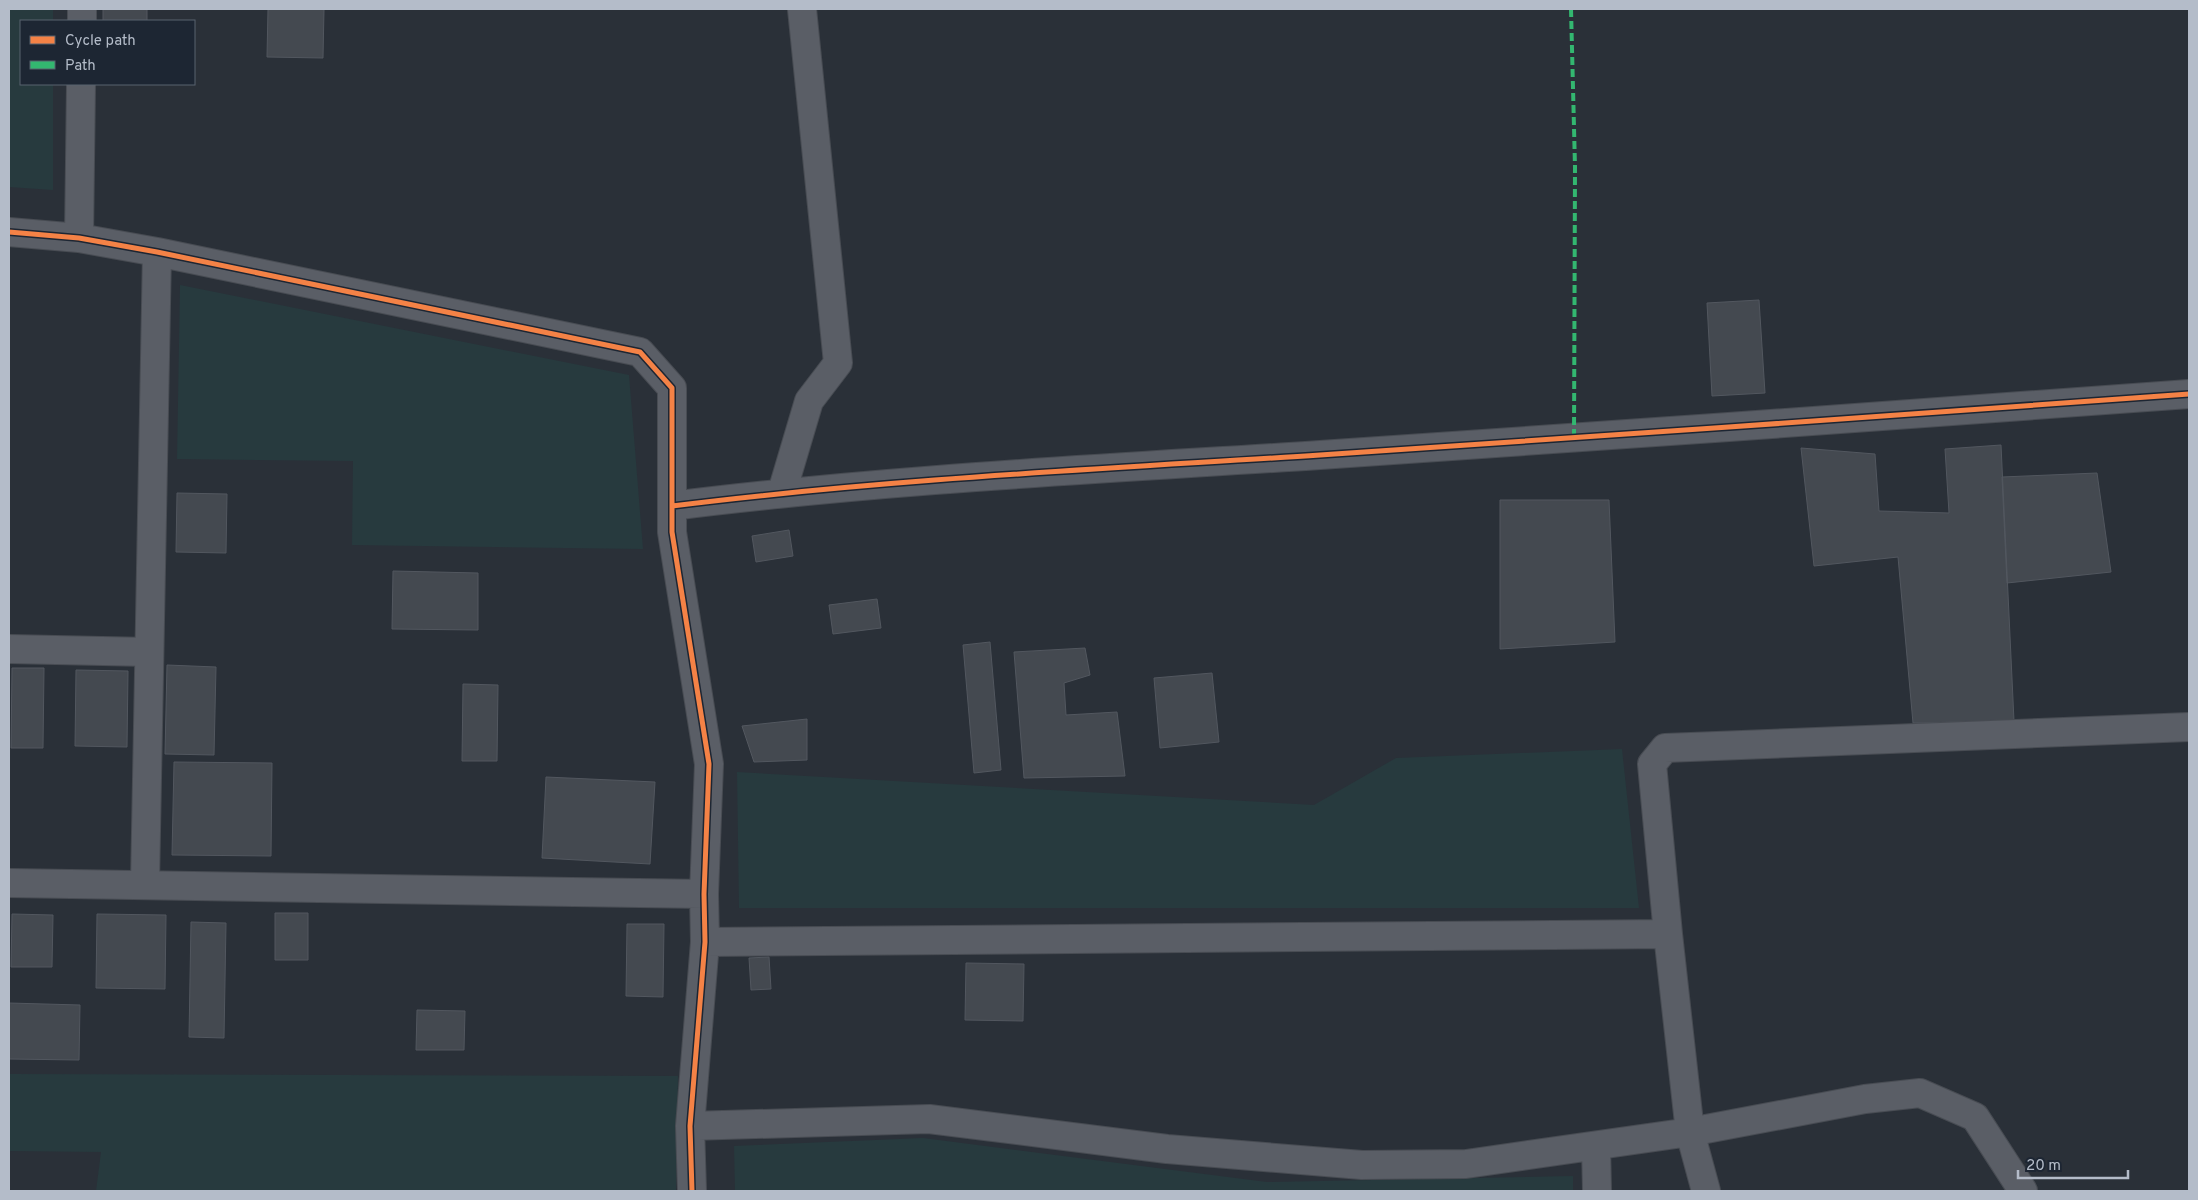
<svg xmlns="http://www.w3.org/2000/svg" width="2198" height="1200" font-family="Overpass,sans-serif">
  <rect width="100%" height="100%" fill="#2a3038"/>
  <path fill="#273a3e" d="M 9,9 L 53,9 L 53,21 L 21,21 L 21,84 L 53,84 L 53,190 L 9,187 Z
    M 180,285 L 629,375 L 643,549 L 352,545 L 353,461 L 177,459 Z
    M 1622,749 L 1639,908 L 739,908 L 737,772 L 1314,805 L 1396,758 Z
    M 9,1074 L 678,1076 L 676,1191 L 96,1191 L 101,1152 L 9,1151 Z
    M 923,1138 L 1267,1182 L 1573,1176 L 1573,1191 L 735,1191 L 734,1146 Z"/>
  <path fill="#444950" stroke="#52575f" d="M 103,9 L 147,9 L 147,21 L 103,21 Z
    M 268,9 L 324,9 L 323,58 L 267,57 Z
    M 1759,300 L 1765,393 L 1712,396 L 1707,303 Z
    M 2001,445 L 2014,721 L 1913,723 L 1898,557 L 1814,566 L 1801,448 L 1875,454 L 1879,511 L 1949,513 L 1945,449 Z
    M 2097,473 L 2111,572 L 2007,583 L 2002,477 Z
    M 177,493 L 227,494 L 226,553 L 176,552 Z
    M 1500,500 L 1609,500 L 1615,642 L 1500,649 Z
    M 789,530 L 793,556 L 756,562 L 752,536 Z
    M 393,571 L 478,573 L 478,630 L 392,629 Z
    M 877,599 L 881,628 L 833,634 L 829,605 Z
    M 990,642 L 1001,770 L 974,773 L 963,645 Z
    M 1085,648 L 1090,675 L 1064,683 L 1066,715 L 1117,712 L 1125,776 L 1024,778 L 1014,652 Z
    M 167,665 L 216,667 L 214,755 L 165,754 Z
    M 12,668 L 44,668 L 43,748 L 11,748 Z
    M 76,670 L 128,671 L 127,747 L 75,746 Z
    M 1212,673 L 1219,742 L 1160,748 L 1154,678 Z
    M 463,684 L 498,685 L 497,761 L 462,761 Z
    M 807,719 L 807,760 L 754,762 L 742,726 Z
    M 174,762 L 272,763 L 271,856 L 172,855 Z
    M 546,777 L 655,782 L 650,864 L 542,858 Z
    M 275,913 L 308,913 L 308,960 L 275,960 Z
    M 12,914 L 53,915 L 52,967 L 11,967 Z
    M 97,914 L 166,915 L 165,989 L 96,988 Z
    M 191,922 L 226,923 L 224,1038 L 189,1037 Z
    M 627,924 L 664,924 L 663,997 L 626,996 Z
    M 769,957 L 771,989 L 751,990 L 749,958 Z
    M 966,963 L 1024,964 L 1023,1021 L 965,1020 Z
    M 9,1003 L 80,1005 L 79,1060 L 9,1059 Z
    M 417,1010 L 465,1011 L 464,1050 L 416,1050 Z"/>
  <g fill="none" stroke-linecap="round" stroke-linejoin="round">
    <defs>
      <path id="minor" d="M 82,21 L 82,9
        M 9,232 L 79,238 L 157,252 L 640,352 L 672,388 L 672,532 L 709,764 L 704,894 L 705,942 L 690,1126 L 692,1191
        M 79,238 L 81,84
        M 782,492 L 809,401 L 838,363 L 802,9
        M 672,506 C 887,479 1103,469 1320,455 C 1610,436 1899,415 2189,394
        M 9,649 L 149,652
        M 9,883 L 704,894
        M 145,884 L 157,252
        M 705,942 L 1668,934
        M 690,1126 L 929,1119 L 1167,1149 L 1362,1165 L 1466,1164 L 1690,1132 L 1865,1099 L 1920,1093 L 1975,1117 L 2023,1191
        M 1596,1146 L 1597,1191
        M 1706,1191 L 1690,1132 L 1668,934 L 1652,764 L 1665,748 L 2189,727"/>
    </defs>
    <use href="#minor" stroke="#484c53" stroke-width="30"/>
    <use href="#minor" stroke="#5a5e66" stroke-width="28"/>
    <path stroke="#33b770" stroke-width="4" stroke-dasharray="8 4" stroke-linecap="butt" d="M 1571,9 L 1575,167 L 1574,438"/>
    <defs>
      <path id="cycleway" d="M 9,232 L 79,238 L 157,252 L 640,352 L 672,388 L 672,532 L 709,764 L 704,894 L 705,942 L 690,1126 L 692,1191
        M 672,506 C 887,479 1103,469 1320,455 C 1610,436 1899,415 2189,394"/>
    </defs>
    <use href="#cycleway" stroke="#1d2633" stroke-width="8"/>
    <use href="#cycleway" stroke="#f48246" stroke-width="5"/>
  </g>
  <rect width="2198" height="1200" fill="none" stroke="#b4bcc9" stroke-width="20"/>
  <rect x="20" y="20" width="175" height="65" fill="#1d2633" stroke="#59626f"/>
  <rect x="30" y="36" width="25" height="8" fill="#f48246" stroke="#59626f"/>
  <text x="65" y="45" font-size="15" fill="#b4bcc9">Cycle path</text>
  <rect x="30" y="61" width="25" height="8" fill="#33b770" stroke="#59626f"/>
  <text x="65" y="70" font-size="15" fill="#b4bcc9">Path</text>
  <path d="M2018 1170v8h110v-8" fill="none" stroke="#b4bcc9" stroke-width="2.5"/>
  <text x="2026" y="1170" font-size="15" fill="#b4bcc9" stroke="#1d2633" stroke-width="4" paint-order="stroke">20 m</text>
</svg>
